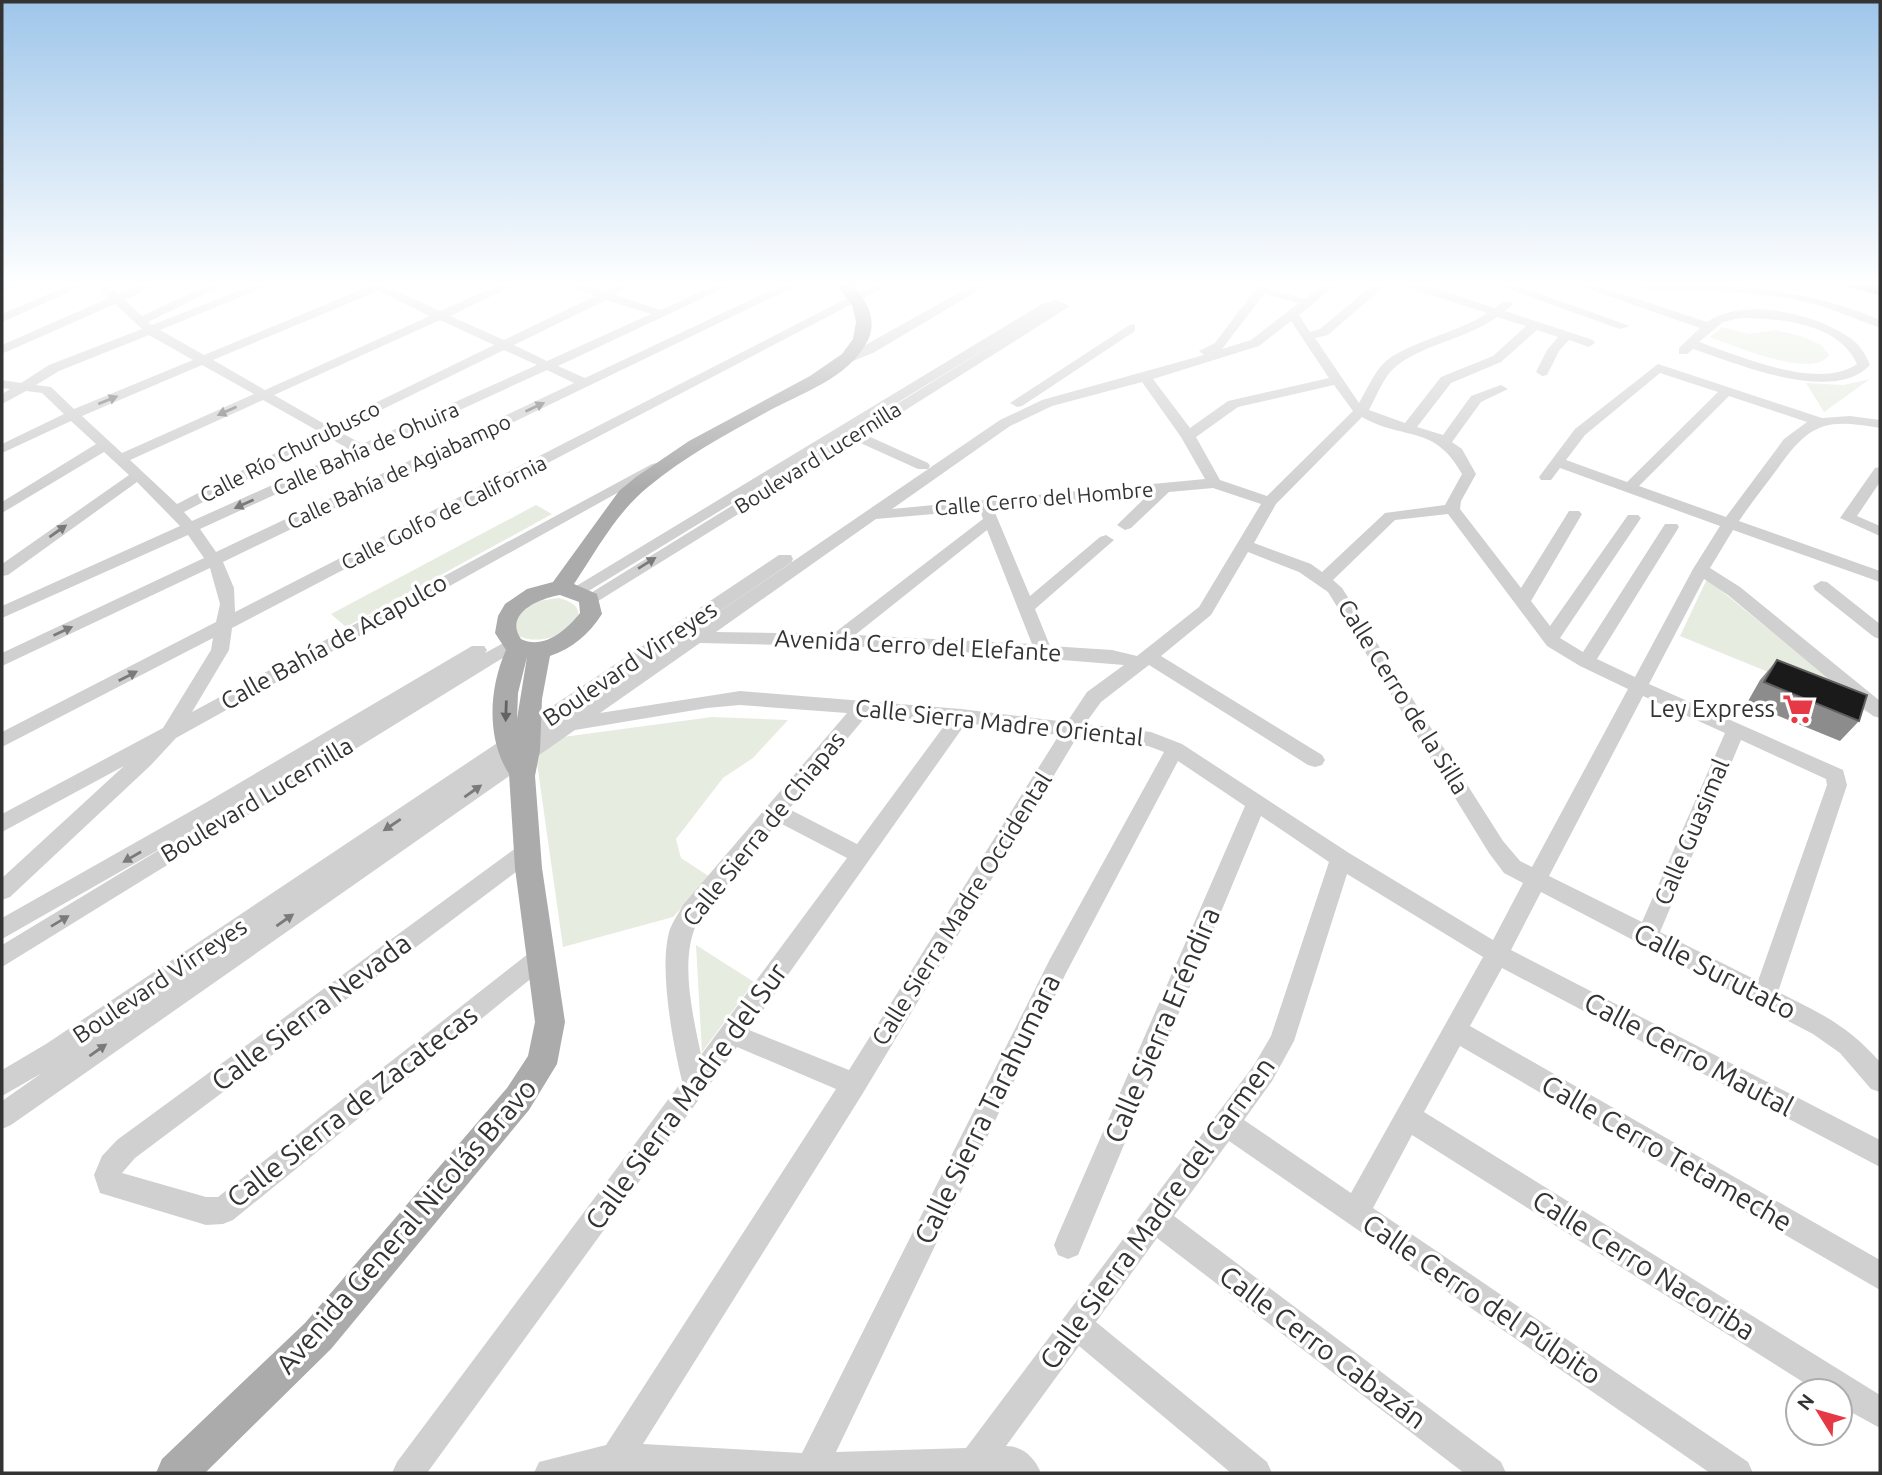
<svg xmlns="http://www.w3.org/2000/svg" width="1882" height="1475" font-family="Ubuntu,sans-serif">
  <rect width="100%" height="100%" fill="#fff"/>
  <path fill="#e6ecdf" d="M 1722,327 L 1749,334 L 1776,330 L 1801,336 L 1821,345 L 1829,355 C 1814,380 1732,345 1710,337 Z
    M 1870,379 L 1824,412 L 1806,383 L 1844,385 Z
    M 536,505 L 552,514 L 346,627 L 331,614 Z
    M 1707,579 L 1874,715 L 1680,636 Z
    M 559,598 C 607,610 555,652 518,636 L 514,617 L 538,601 Z
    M 712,717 L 788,720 L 753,758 L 723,778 L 676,839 L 681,858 L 710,877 L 673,917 L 563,947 L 536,756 L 563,737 Z
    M 696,945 L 754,982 L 702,1052 Z"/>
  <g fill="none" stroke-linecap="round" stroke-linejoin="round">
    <path fill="#d0d0d0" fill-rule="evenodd" d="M 8,283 L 24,283 L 2,293 L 2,286 Z
      M 74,283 L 90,283 L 2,322 L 2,314 Z
      M 94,283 L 107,283 L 118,294 L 143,283 L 159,283 L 125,300 L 142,316 L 212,283 L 228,283 L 148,322 L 152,325 L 258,283 L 275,283 L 160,330 L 204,355 L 368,287 L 367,283 L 393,283 L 388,287 L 440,311 L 503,283 L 519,283 L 450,316 L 504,340 L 595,296 L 561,283 L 579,283 L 605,291 L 622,283 L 637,283 L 615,295 L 661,310 L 719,283 L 735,283 L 558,366 L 585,378 L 786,283 L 802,283 L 223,562 L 234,588 L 235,612 L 877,283 L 892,283 L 232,628 L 229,650 L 192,712 L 652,464 L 657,463 L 664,467 L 176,738 L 151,765 L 10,897 L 2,900 L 2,878 L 124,766 L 2,832 L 2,814 L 163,728 L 211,650 L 213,638 L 2,747 L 2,732 L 216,622 L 220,604 L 210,568 L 2,666 L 2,653 L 204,558 L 188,535 L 2,618 L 2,606 L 180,526 L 137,482 L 8,575 L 2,576 L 2,564 L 129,475 L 104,452 L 2,513 L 2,502 L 96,444 L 71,421 L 2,453 L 2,444 L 64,414 L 42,393 L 26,391 L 2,404 L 2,394 L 10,389 L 2,388 L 2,380 L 21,383 L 49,365 L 142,329 L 115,304 L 6,352 L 2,353 L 2,345 L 109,298 ZM 378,291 L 430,316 L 265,390 L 213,360 ZM 606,300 L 651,314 L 547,361 L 514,345 ZM 440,320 L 494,345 L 328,426 L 274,395 ZM 149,335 L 193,360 L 74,409 L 51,387 L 36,385 L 59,371 ZM 504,350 L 537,365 L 362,444 L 338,431 ZM 202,365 L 254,394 L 122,453 L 82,416 ZM 547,370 L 574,383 L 216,552 L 200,529 ZM 263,400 L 318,431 L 177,504 L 130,460 ZM 328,437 L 350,450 L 192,521 L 184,512 Z
      M 976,283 L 989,284 L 873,353 L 843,365 L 837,361 Z
      M 1260,283 L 1272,283 L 1268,288 L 1304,299 L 1326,283 L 1339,283 L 1299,315 L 1310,332 L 1320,329 L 1375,283 L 1388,283 L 1328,335 L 1315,338 L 1359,403 C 1366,391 1373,375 1382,365 C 1402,343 1459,333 1487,313 L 1394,283 L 1420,283 L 1494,308 L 1503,302 L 1511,302 L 1513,304 L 1505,311 L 1593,340 L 1595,343 L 1589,347 L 1569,340 L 1559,351 L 1547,375 L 1542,376 L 1536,372 L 1547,350 L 1558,337 L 1537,330 L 1501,362 L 1451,383 L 1417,427 L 1443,435 L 1471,396 L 1501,385 L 1508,389 L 1481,402 L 1452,442 L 1462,449 L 1476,474 L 1461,501 L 1460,509 L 1521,588 L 1569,511 L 1579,511 L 1582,514 L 1531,601 L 1550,626 L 1628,515 L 1638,515 L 1641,518 L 1560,638 L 1583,652 L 1665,524 L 1677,524 L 1679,527 L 1597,659 L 1635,677 L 1693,569 L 1720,526 L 1560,468 L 1551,480 L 1541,480 L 1539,477 L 1575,429 L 1658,364 L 1822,418 L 1850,416 L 1880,420 L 1880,428 C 1825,418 1810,423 1778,468 C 1765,486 1751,503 1739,521 L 1880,571 L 1880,582 L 1733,530 L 1710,568 L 1740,587 L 1880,701 L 1880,718 L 1873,716 L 1728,595 L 1704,579 L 1649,684 L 1843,770 L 1847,785 L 1778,992 C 1822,1014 1847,1025 1880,1062 L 1880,1092 L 1871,1089 L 1840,1053 L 1813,1034 L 1541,892 L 1511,950 L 1880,1140 L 1880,1167 L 1502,968 L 1470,1026 L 1880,1260 L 1880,1290 L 1460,1046 L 1424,1112 L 1880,1395 L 1880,1428 L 1840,1406 L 1840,1391 L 1817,1391 L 1412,1135 L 1373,1208 L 1748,1462 L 1753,1473 L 1710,1473 L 1229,1141 L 1174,1216 L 1501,1462 L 1506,1473 L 1464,1473 L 1157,1238 L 1096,1322 L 1267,1462 L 1272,1473 L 1231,1473 L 1079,1346 L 1006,1446 C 1023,1446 1035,1458 1041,1473 L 534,1473 L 539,1462 L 606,1445 L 836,1089 L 737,1047 L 427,1473 L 392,1473 L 397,1462 L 682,1081 C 673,1044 658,966 670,929 C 673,921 679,913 683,905 L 847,713 L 740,705 L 707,708 L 575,730 L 11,1125 L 2,1129 L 2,1101 L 42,1073 L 2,1096 L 2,1070 L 46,1044 L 779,555 L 791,555 L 793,559 L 791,563 L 638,667 L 1000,420 L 1042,400 L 1204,355 L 1199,351 L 1215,343 ZM 1264,294 L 1299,303 L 1251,340 L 1222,349 ZM 1497,317 L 1526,326 L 1493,356 L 1441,377 L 1405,423 L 1369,410 C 1376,397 1384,377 1394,368 C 1422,344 1467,339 1497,317 ZM 1291,321 L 1329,378 L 1228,401 L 1190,428 L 1153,379 L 1259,346 ZM 1660,373 L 1718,392 L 1627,482 L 1566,460 L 1585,435 ZM 1142,382 L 1181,437 L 1205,479 L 892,509 L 1010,426 L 1052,406 ZM 1334,385 L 1353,411 L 1267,496 L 1220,480 L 1196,437 L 1238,407 ZM 1729,396 L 1807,422 L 1784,439 L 1726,517 L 1639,486 ZM 1362,417 C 1404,441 1435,424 1462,474 L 1445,505 L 1385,513 L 1322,572 L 1311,564 L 1254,543 L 1276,504 ZM 1213,488 L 1261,504 L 1199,607 L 1137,656 L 1112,650 L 1050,646 L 1035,609 L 1114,540 L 1106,535 L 1100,537 L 1030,596 L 993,508 L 1149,494 L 1117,525 L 1125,530 L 1131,528 L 1169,492 ZM 980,510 L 983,519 L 833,634 L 716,632 L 876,519 ZM 1448,514 L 1547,646 L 1580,666 L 1628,689 L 1532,867 L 1520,861 L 1503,841 L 1342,588 L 1333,580 L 1395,520 ZM 987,530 L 1032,644 L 855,635 ZM 1248,552 L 1299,572 L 1328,592 L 1489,853 L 1504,873 L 1523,883 L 1493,940 L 1349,853 L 1182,744 L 1151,732 L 1085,724 L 1101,702 L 1149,665 L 1308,765 L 1315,767 L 1322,765 L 1325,760 L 1322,755 L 1161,656 L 1211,615 ZM 700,643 L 914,648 L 1124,665 L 1087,692 L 1067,722 L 961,709 L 740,691 L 600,713 ZM 1643,696 L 1725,733 L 1642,922 L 1549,876 ZM 867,715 L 947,722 L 857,844 L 789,809 ZM 966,723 L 1059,735 L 849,1070 L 749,1030 ZM 1077,737 L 1148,746 L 1164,752 L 1050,959 L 802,1453 L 643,1444 L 863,1093 ZM 1741,740 L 1826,779 L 1827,785 L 1758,981 L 1660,932 ZM 1178,761 L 1245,806 L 1058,1235 L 1054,1245 L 1058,1255 L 1068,1259 L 1078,1255 L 1261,816 L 1329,862 L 1271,1036 L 1254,1065 L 966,1448 L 836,1452 L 1066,973 ZM 778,822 L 847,858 L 701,1055 C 693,1015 678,957 699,919 ZM 1347,874 L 1483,957 L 1351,1193 L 1244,1120 L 1272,1081 L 1294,1041 Z
      M 1491,283 L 1509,283 L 1630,326 L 1620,329 Z
      M 1571,283 L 1589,283 L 1707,322 C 1744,297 1812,313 1847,336 C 1859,343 1865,353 1870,365 C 1833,405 1736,363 1693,349 L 1687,354 L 1679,354 L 1679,348 L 1700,328 ZM 1740,318 C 1779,318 1839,323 1857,364 C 1818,391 1740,356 1699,342 L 1723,322 Z
      M 1622,283 C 1712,283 1797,284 1880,320 L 1880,328 L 1822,306 L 1788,298 L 1730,291 L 1654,290 Z
      M 1055,300 L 1070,306 L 866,435 L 928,463 L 930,466 L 928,469 L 918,469 L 856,441 L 595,603 L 589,604 L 581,599 L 1018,329 L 582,595 L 570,595 L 568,591 L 1042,304 Z
      M 1131,324 L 1135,325 L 1135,331 L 1022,406 L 1017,407 L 1010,403 Z
      M 1880,467 L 1880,482 L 1857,516 L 1880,526 L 1880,536 L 1840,518 L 1875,468 Z
      M 1821,581 L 1827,582 L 1880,624 L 1880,639 L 1874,637 L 1815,590 L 1813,586 Z
      M 513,638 L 522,644 L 519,648 L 2,967 L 2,945 L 174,841 L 2,939 L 2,918 L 207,802 L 472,646 L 484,646 L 487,650 L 485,653 Z
      M 528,842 L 536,845 L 539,851 L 536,857 L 135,1158 L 122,1173 L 206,1197 L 218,1197 L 533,950 L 541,947 L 549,950 L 553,957 L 549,964 L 233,1220 L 223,1224 L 206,1225 L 100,1193 L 94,1175 L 102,1156 L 117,1140 L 520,845 Z"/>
    <path fill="#ababab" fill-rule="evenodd" d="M 835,283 L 850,283 C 866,298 878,319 868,340 C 849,379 800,393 765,413 C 725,435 684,457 648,487 C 617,512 596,551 574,584 L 597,594 L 602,614 C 589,634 573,648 550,656 L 542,699 L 540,750 L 535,776 L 542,868 L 565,1022 L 557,1064 L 529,1110 L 331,1349 L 205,1473 L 156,1473 L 162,1459 L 305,1323 L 507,1088 L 528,1056 L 535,1022 L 515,868 L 509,774 C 486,738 489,688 506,650 L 495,633 L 498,616 L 505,604 L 527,589 L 553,582 L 619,491 L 636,477 L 689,441 L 810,376 L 842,354 L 853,339 L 856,322 L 852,305 ZM 560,595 L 579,602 L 580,613 C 566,631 543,650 521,639 C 503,613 541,598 560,595 ZM 527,657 L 517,719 L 518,693 Z"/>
  </g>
  <path fill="#8c8c8c" d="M 1833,283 L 1880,283 L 1880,295 Z
    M 1777,660 L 1859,721 L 1840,741 L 1747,703 L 1760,680 Z"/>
  <path fill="#1a1a1a" stroke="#5f5f5f" stroke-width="2" d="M 1777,660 L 1867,695 L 1859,721 L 1764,682 Z"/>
  <defs><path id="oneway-solid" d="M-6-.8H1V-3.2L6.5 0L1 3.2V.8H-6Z" transform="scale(1.75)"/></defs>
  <g fill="#7a7a7a">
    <use href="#oneway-solid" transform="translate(108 400) rotate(-22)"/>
    <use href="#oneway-solid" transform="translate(535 407) rotate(-25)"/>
    <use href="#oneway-solid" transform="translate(227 411) rotate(156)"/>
    <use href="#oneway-solid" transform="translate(244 504) rotate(156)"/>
    <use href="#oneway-solid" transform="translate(58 531) rotate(-35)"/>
    <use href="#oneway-solid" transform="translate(647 563) rotate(-32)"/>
    <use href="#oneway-solid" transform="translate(63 631) rotate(-25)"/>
    <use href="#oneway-solid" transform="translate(128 676) rotate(-27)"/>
    <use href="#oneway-solid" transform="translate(473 791) rotate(-35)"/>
    <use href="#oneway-solid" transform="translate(392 825) rotate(146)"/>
    <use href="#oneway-solid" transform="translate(132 857) rotate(150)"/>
    <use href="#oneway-solid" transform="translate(285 920) rotate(-35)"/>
    <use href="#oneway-solid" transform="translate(60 921) rotate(-31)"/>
    <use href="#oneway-solid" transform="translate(98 1050) rotate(-35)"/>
  </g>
  <use fill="#636363" href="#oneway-solid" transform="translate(506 711) rotate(92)"/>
  <linearGradient id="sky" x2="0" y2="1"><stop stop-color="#9ec6ea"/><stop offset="0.58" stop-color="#fff"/><stop offset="1" stop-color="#fff" stop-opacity="0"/></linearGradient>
  <rect width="1882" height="490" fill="url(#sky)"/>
  <defs>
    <symbol id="supermarket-bare" viewBox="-9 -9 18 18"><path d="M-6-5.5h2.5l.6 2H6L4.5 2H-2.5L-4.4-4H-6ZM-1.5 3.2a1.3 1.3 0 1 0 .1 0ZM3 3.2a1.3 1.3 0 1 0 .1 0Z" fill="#e63946" stroke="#fff" stroke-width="2.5" paint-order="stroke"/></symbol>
  </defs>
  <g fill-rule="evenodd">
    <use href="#supermarket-bare" x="1776" y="687" width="44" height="44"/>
  </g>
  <g text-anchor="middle" stroke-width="7" stroke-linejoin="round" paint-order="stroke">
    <g font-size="21" fill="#333" stroke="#fff">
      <text transform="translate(366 449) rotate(-24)" y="7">Calle Bahía de Ohuira</text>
      <text transform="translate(290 452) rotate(-27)" y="7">Calle Río Churubusco</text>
      <text transform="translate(818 458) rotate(-32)" y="7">Boulevard Lucernilla</text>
      <text transform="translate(399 472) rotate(-25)" y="7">Calle Bahía de Agiabampo</text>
      <text transform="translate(1044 499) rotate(-5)" y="7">Calle Cerro del Hombre</text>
      <text transform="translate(444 513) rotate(-27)" y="7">Calle Golfo de California</text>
    </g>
    <g font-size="24" fill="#333" stroke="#fff">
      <text transform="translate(334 642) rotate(-29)" y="8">Calle Bahía de Acapulco</text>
      <text transform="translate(918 646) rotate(3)" y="8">Avenida Cerro del Elefante</text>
      <text transform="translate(630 664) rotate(-34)" y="8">Boulevard Virreyes</text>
      <text transform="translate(1403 697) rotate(58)" y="8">Calle Cerro de la Silla</text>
      <text transform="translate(999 723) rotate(6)" y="8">Calle Sierra Madre Oriental</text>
      <text transform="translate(257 800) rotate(-31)" y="8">Boulevard Lucernilla</text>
      <text transform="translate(764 829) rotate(-51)" y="8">Calle Sierra de Chiapas</text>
      <text transform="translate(1692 832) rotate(-67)" y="8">Calle Guasimal</text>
      <text transform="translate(962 909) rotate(-58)" y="8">Calle Sierra Madre Occidental</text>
      <text transform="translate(160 981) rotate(-34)" y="8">Boulevard Virreyes</text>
    </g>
    <g font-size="24" fill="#333" stroke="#fff" text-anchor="end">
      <text x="1775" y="717">Ley Express</text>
    </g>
    <g font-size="28" fill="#333" stroke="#fff">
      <text transform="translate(1715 971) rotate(27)" y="10">Calle Surutato</text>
      <text transform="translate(311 1012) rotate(-37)" y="10">Calle Sierra Nevada</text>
      <text transform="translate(1162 1025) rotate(-67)" y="10">Calle Sierra Eréndira</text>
      <text transform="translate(1689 1054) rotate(28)" y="10">Calle Cerro Mautal</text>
      <text transform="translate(686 1096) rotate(-54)" y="10">Calle Sierra Madre del Sur</text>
      <text transform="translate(352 1106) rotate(-38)" y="10">Calle Sierra de Zacatecas</text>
      <text transform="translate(987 1109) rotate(-64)" y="10">Calle Sierra Tarahumara</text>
      <text transform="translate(1667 1153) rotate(30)" y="10">Calle Cerro Tetameche</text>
      <text transform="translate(1157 1213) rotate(-54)" y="10">Calle Sierra Madre del Carmen</text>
      <text transform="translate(406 1226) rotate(-49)" y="10">Avenida General Nicolás Bravo</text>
      <text transform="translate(1644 1265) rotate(32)" y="10">Calle Cerro Nacoriba</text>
      <text transform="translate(1482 1299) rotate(34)" y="10">Calle Cerro del Púlpito</text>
      <text transform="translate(1323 1347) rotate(37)" y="10">Calle Cerro Cabazán</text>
    </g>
  </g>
  <rect width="1882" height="1475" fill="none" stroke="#333333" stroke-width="7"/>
  <g transform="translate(1819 1412) rotate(307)"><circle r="33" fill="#ffffff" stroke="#adadad" stroke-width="2"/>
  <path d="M0-5L12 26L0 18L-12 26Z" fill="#e63946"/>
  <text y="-10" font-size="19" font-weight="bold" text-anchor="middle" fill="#333333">N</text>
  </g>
</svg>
